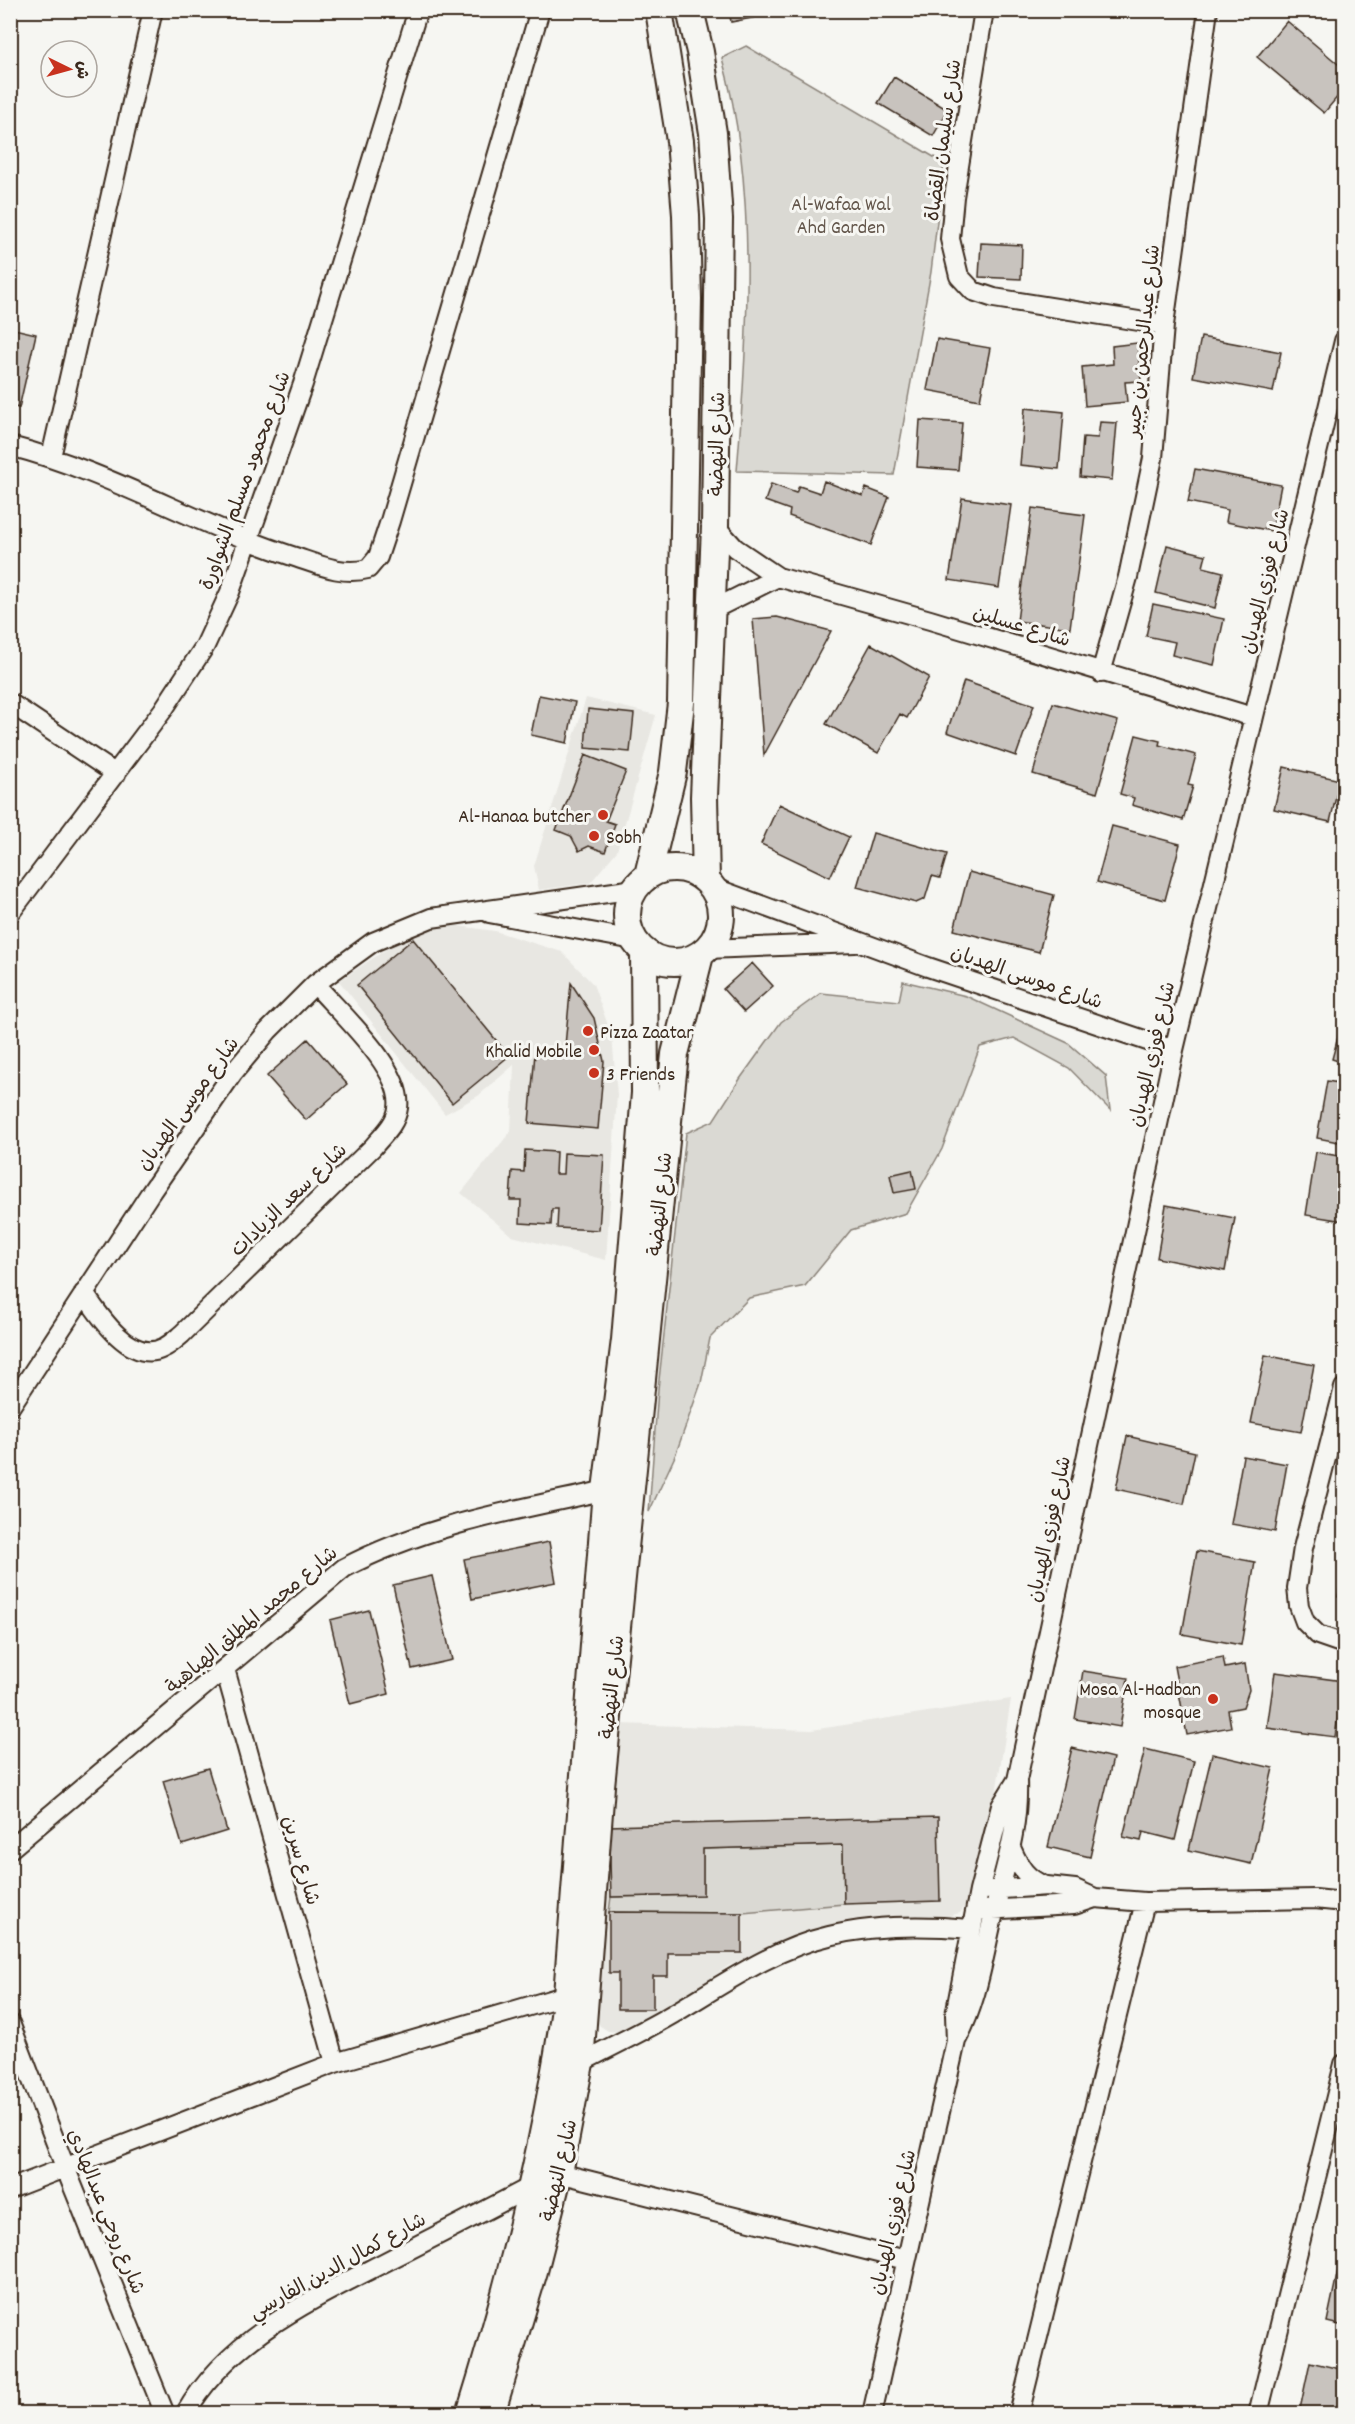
<svg xmlns="http://www.w3.org/2000/svg" width="1355" height="2424" font-family="Dekko,'Playpen Sans Arabic',sans-serif">
  <rect width="100%" height="100%" fill="#f6f6f2"/>
  <filter id="ink" filterUnits="userSpaceOnUse"><feTurbulence type="fractalNoise" baseFrequency=".0167" numOctaves="2"/><feDisplacementMap in="SourceGraphic" scale="12" xChannelSelector="R" yChannelSelector="G"/><feConvolveMatrix kernelMatrix="1 2 1 2 8 2 1 2 1" color-interpolation-filters="sRGB"/></filter>
  <g filter="url(#ink)">
    <path fill="#e8e7e2" d="M 586,698 L 656,715 L 617,851 L 590,883 L 539,890 L 534,866 Z
      M 444,924 L 495,931 L 562,952 L 593,984 L 612,1036 L 617,1095 L 606,1260 L 512,1236 L 461,1193 L 511,1131 L 514,1065 L 478,1096 L 445,1114 L 339,981 L 409,934 Z
      M 1011,1699 L 994,1806 L 970,1899 L 960,1913 L 940,1918 L 856,1919 L 832,1924 L 798,1935 L 728,1966 L 656,2016 L 634,2026 L 619,2032 L 608,2031 L 599,2025 L 589,2010 L 619,1724 L 812,1730 Z"/>
    <path fill="#dad9d3" stroke="#8a8278" stroke-width="1.5" d="M 746,46 L 944,163 L 931,272 L 894,475 L 737,471 C 748,340 758,185 722,58 Z
      M 903,981 L 966,996 L 1068,1043 L 1106,1076 L 1110,1110 L 1069,1068 L 1014,1038 L 980,1047 L 942,1149 L 906,1213 L 851,1230 L 805,1286 L 749,1298 L 710,1338 L 701,1383 L 675,1456 L 649,1512 L 658,1389 L 686,1133 L 713,1121 L 740,1079 L 781,1022 L 821,993 L 899,1001 Z
      M 843,1845 L 844,1904 L 742,1913 L 609,1912 L 611,1897 L 703,1895 L 703,1849 Z"/>
    <path fill="#c8c3be" stroke="#3b2a1e" stroke-width="1.5" d="M 729,10 L 768,10 L 768,15 L 731,22 Z
      M 1287,21 L 1344,69 L 1344,89 L 1324,113 L 1257,57 Z
      M 894,77 L 948,110 L 933,136 L 878,103 Z
      M 981,243 L 1022,245 L 1021,279 L 979,277 Z
      M 10,328 L 36,334 L 19,408 L 10,406 Z
      M 1201,337 L 1281,352 L 1273,392 L 1193,377 Z
      M 937,339 L 990,348 L 980,400 L 927,390 Z
      M 1137,343 L 1141,381 L 1125,382 L 1127,402 L 1085,406 L 1082,367 L 1113,364 L 1112,346 Z
      M 1025,408 L 1064,412 L 1059,469 L 1020,465 Z
      M 920,420 L 962,423 L 958,470 L 917,467 Z
      M 1100,422 L 1117,423 L 1112,480 L 1080,477 L 1083,437 L 1098,438 Z
      M 1195,469 L 1281,485 L 1272,531 L 1226,522 L 1228,510 L 1188,502 Z
      M 824,481 L 863,496 L 866,488 L 889,497 L 871,545 L 789,516 L 790,510 L 765,501 L 771,484 L 796,493 L 799,486 L 820,493 Z
      M 962,498 L 1011,505 L 999,588 L 949,580 Z
      M 1032,508 L 1085,515 L 1070,628 L 1017,621 Z
      M 1167,545 L 1206,555 L 1203,567 L 1223,572 L 1215,608 L 1156,593 Z
      M 1153,604 L 1224,619 L 1214,665 L 1172,655 L 1175,642 L 1146,636 Z
      M 777,617 L 831,631 L 764,755 L 753,619 Z
      M 871,644 L 929,677 L 907,718 L 900,714 L 878,753 L 826,724 Z
      M 964,681 L 1034,705 L 1016,756 L 947,732 Z
      M 539,695 L 575,702 L 567,743 L 531,735 Z
      M 1053,703 L 1118,721 L 1097,793 L 1033,774 Z
      M 588,709 L 634,714 L 630,752 L 585,748 Z
      M 1136,735 L 1160,741 L 1159,745 L 1196,755 L 1188,785 L 1193,786 L 1183,820 L 1132,805 L 1134,798 L 1120,794 Z
      M 585,755 L 626,771 L 606,821 L 615,824 L 605,852 L 589,846 L 579,851 L 571,836 L 556,830 Z
      M 1284,767 L 1340,780 L 1330,822 L 1274,809 Z
      M 779,804 L 849,837 L 830,877 L 761,844 Z
      M 1112,826 L 1180,844 L 1165,900 L 1097,882 Z
      M 873,833 L 947,854 L 940,878 L 932,876 L 925,899 L 916,903 L 857,887 Z
      M 969,872 L 1054,895 L 1039,952 L 954,930 Z
      M 413,939 L 509,1056 L 452,1103 L 357,985 Z
      M 752,963 L 773,986 L 744,1012 L 723,989 Z
      M 571,983 L 594,1018 L 604,1061 L 598,1129 L 529,1123 L 535,1053 L 564,1056 Z
      M 1344,1015 L 1344,1063 L 1332,1059 Z
      M 308,1039 L 347,1084 L 306,1120 L 267,1076 Z
      M 1327,1081 L 1344,1084 L 1344,1143 L 1317,1138 Z
      M 525,1150 L 556,1152 L 555,1174 L 563,1174 L 564,1153 L 604,1155 L 599,1230 L 557,1228 L 558,1209 L 552,1209 L 551,1225 L 520,1223 L 521,1200 L 510,1200 L 512,1171 L 524,1172 Z
      M 1316,1152 L 1344,1157 L 1344,1221 L 1306,1215 Z
      M 912,1170 L 916,1189 L 894,1193 L 890,1175 Z
      M 1166,1205 L 1235,1218 L 1225,1271 L 1157,1258 Z
      M 1265,1355 L 1314,1365 L 1301,1432 L 1251,1423 Z
      M 1127,1436 L 1195,1452 L 1184,1504 L 1116,1489 Z
      M 1243,1456 L 1287,1464 L 1275,1532 L 1231,1524 Z
      M 549,1542 L 556,1582 L 472,1599 L 464,1559 Z
      M 1197,1551 L 1255,1562 L 1241,1645 L 1182,1634 Z
      M 1344,1563 L 1344,1598 L 1338,1597 Z
      M 432,1576 L 452,1660 L 412,1669 L 393,1585 Z
      M 369,1610 L 389,1694 L 350,1704 L 330,1620 Z
      M 1223,1657 L 1225,1668 L 1245,1664 L 1249,1690 L 1243,1707 L 1228,1710 L 1231,1727 L 1187,1735 L 1174,1666 Z
      M 1083,1671 L 1128,1678 L 1120,1727 L 1075,1719 Z
      M 1275,1672 L 1343,1681 L 1335,1737 L 1267,1728 Z
      M 1072,1748 L 1113,1758 L 1090,1857 L 1048,1847 Z
      M 1145,1749 L 1194,1761 L 1175,1840 L 1143,1832 L 1141,1841 L 1123,1837 Z
      M 1212,1754 L 1273,1768 L 1251,1864 L 1189,1850 Z
      M 208,1768 L 227,1831 L 182,1845 L 163,1781 Z
      M 938,1817 L 940,1901 L 844,1904 L 843,1845 L 703,1849 L 703,1895 L 611,1897 L 609,1826 Z
      M 609,1912 L 742,1913 L 742,1953 L 668,1953 L 668,1976 L 653,1976 L 653,2009 L 618,2009 L 618,1973 L 609,1973 Z
      M 1343,2246 L 1344,2247 L 1344,2326 L 1327,2322 Z
      M 1310,2362 L 1344,2370 L 1344,2414 L 1299,2414 Z"/>
    <g fill="none" stroke-linecap="round" stroke-linejoin="round">
      <defs>
        <path id="street" d="M 984,10 L 954,197 L 950,239 L 959,276 L 973,291 L 994,298 L 1164,325
          M 10,446 C 108,471 197,525 292,556 C 317,564 342,576 368,569 L 378,557 L 390,521 L 540,10
          M 51,457 L 153,10
          M 715,526 L 735,548 L 778,577 L 930,620 L 1253,717
          M 710,611 L 778,577
          M 1101,673 L 1128,577 L 1153,458 L 1164,325 L 1208,10
          M 10,703 L 116,774
          M 712,887 L 928,967 L 1174,1050
          M 10,913 L 163,710 L 205,646 L 230,592 L 303,384 L 418,10
          M 489,913 L 634,940
          M 707,949 L 855,943
          M 84,1293 C 98,1314 131,1365 163,1348 C 170,1345 176,1339 182,1334 L 373,1147 C 383,1135 396,1124 398,1108 C 404,1070 339,1012 315,984
          M 1344,1388 L 1303,1548 L 1297,1588 L 1299,1606 L 1305,1622 L 1318,1635 L 1344,1644
          M 10,1407 L 149,1195 L 233,1073 L 268,1031 L 315,984 L 373,942 L 431,918 L 635,889
          M 225,1669 L 335,2063
          M 10,1849 L 344,1568 C 429,1523 523,1509 616,1488
          M 1012,1850 C 1020,1868 1026,1878 1045,1886
          M 989,1890 L 1047,1886 L 1075,1889 L 1095,1898 L 1145,1902 L 1315,1899 L 1344,1902
          M 984,1910 L 1074,1905 L 1095,1898
          M 10,2023 L 65,2167 L 165,2414
          M 956,2041 C 977,2003 983,1959 993,1917 C 1004,1869 1019,1831 1017,1780 L 1174,1050 L 1344,341
          M 580,2063 C 608,2048 638,2034 666,2018 C 718,1988 769,1950 829,1936 C 874,1925 924,1925 970,1929
          M 559,2173 L 906,2260
          M 10,2189 L 335,2063 L 567,1995
          M 185,2414 C 229,2337 311,2300 387,2261 C 436,2236 485,2211 534,2185
          M 872,2414 L 956,2041 L 955,2015 L 979,1891 L 1001,1806 L 1017,1780
          M 1019,2414 L 1145,1902
          M 1258,2414 L 1344,2064"/>
        <path id="secondary" d="M 690,10 L 700,52 L 713,133 L 719,219 L 715,526 L 704,797 L 706,880
          M627 915a47 47 0 1 1 94 0a47 47 0 1 1-94 0Z
          M 648,875 L 673,772 L 681,703 L 688,299 L 686,215 L 680,141 L 659,10
          M 470,2414 C 513,2276 547,2138 567,1995 L 606,1490 L 625,1340 L 645,1093 L 644,951
          M 491,2414 L 534,2271 L 559,2173 L 580,2063 L 601,1786 L 668,1121 L 675,1054 L 700,955"/>
      </defs>
      <use href="#street" stroke="#3b2a1e" stroke-width="22"/>
      <use href="#secondary" stroke="#3b2a1e" stroke-width="30"/>
      <use href="#street" stroke="#f6f6f2" stroke-width="18"/>
      <use href="#secondary" stroke="#f6f6f2" stroke-width="26"/>
    </g>
  </g>
  <g fill="#c8321e" stroke="#f6f6f2" stroke-width="2">
    <circle cx="603" cy="815" r="6"/>
    <circle cx="594" cy="836" r="6"/>
    <circle cx="588" cy="1031" r="6"/>
    <circle cx="594" cy="1050" r="6"/>
    <circle cx="594" cy="1073" r="6"/>
    <circle cx="1213" cy="1699" r="6"/>
  </g>
  <g text-anchor="middle" stroke-width="6" stroke-linejoin="round" paint-order="stroke">
    <g font-size="20" fill="#3b2a1e" stroke="#f6f6f2">
      <text transform="translate(942 140) rotate(-82)" y="7">شارع سليمان القضاة</text>
      <text transform="translate(1142 341) rotate(-84)" y="7">شارع عبدالرحمن بن جبير</text>
      <text transform="translate(716 444) rotate(-89)" y="7">شارع النهضة</text>
      <text transform="translate(244 480) rotate(-70)" y="7">شارع محمود مسلم الشواورة</text>
      <text transform="translate(1264 581) rotate(-76)" y="7">شارع فوزي الهدبان</text>
      <text transform="translate(1022 625) rotate(17)" y="7">شارع عسلين</text>
      <text transform="translate(1027 976) rotate(19)" y="7">شارع موسى الهدبان</text>
      <text transform="translate(1151 1054) rotate(-77)" y="7">شارع فوزي الهدبان</text>
      <text transform="translate(187 1103) rotate(-54)" y="7">شارع موسى الهدبان</text>
      <text transform="translate(288 1199) rotate(-44)" y="7">شارع سعد الزيادات</text>
      <text transform="translate(659 1204) rotate(-84)" y="7">شارع النهضة</text>
      <text transform="translate(1048 1529) rotate(-78)" y="7">شارع فوزي الهدبان</text>
      <text transform="translate(251 1619) rotate(-40)" y="7">شارع محمد المطلق الهباهبة</text>
      <text transform="translate(611 1687) rotate(-84)" y="7">شارع النهضة</text>
      <text transform="translate(302 1860) rotate(74)" y="7">شارع سرين</text>
      <text transform="translate(558 2170) rotate(-77)" y="7">شارع النهضة</text>
      <text transform="translate(107 2211) rotate(68)" y="7">شارع روحي عبدالهادي</text>
      <text transform="translate(892 2222) rotate(-77)" y="7">شارع فوزي الهدبان</text>
      <text transform="translate(337 2265) rotate(-29)" y="7">شارع كمال الدين الفارسي</text>
    </g>
    <g font-size="20" fill="#63564b" stroke="#f6f6f2">
      <text x="841" y="210">Al-Wafaa Wal<tspan x="841" dy="23">Ahd Garden</tspan></text>
    </g>
    <g font-size="20" fill="#3b2a1e" stroke="#f6f6f2" text-anchor="end">
      <text x="591" y="822">Al-Hanaa butcher</text>
      <text x="606" y="843" text-anchor="start">Sobh</text>
      <text x="600" y="1038" text-anchor="start">Pizza Zaatar</text>
      <text x="582" y="1057">Khalid Mobile</text>
      <text x="606" y="1080" text-anchor="start">3 Friends</text>
      <text x="1201" y="1695">Mosa Al-Hadban<tspan x="1201" dy="23">mosque</tspan></text>
    </g>
  </g>
  <rect width="1355" height="2424" fill="none" stroke="#f6f6f2" stroke-width="36"/>
  <rect x="18" y="18" width="1319" height="2388" fill="none" stroke="#3b2a1e" stroke-width="2" filter="url(#ink)"/>
  <g transform="translate(69 69) rotate(95)"><circle r="28" fill="#f6f6f2" stroke="#aba49d" stroke-width="1.5"/>
  <path d="M0-4.5L10 22L0 15L-10 22Z" fill="#c8321e"/>
  <text y="-9" font-size="16" font-weight="bold" text-anchor="middle" fill="#3b2a1e">ش</text>
  </g>
</svg>
